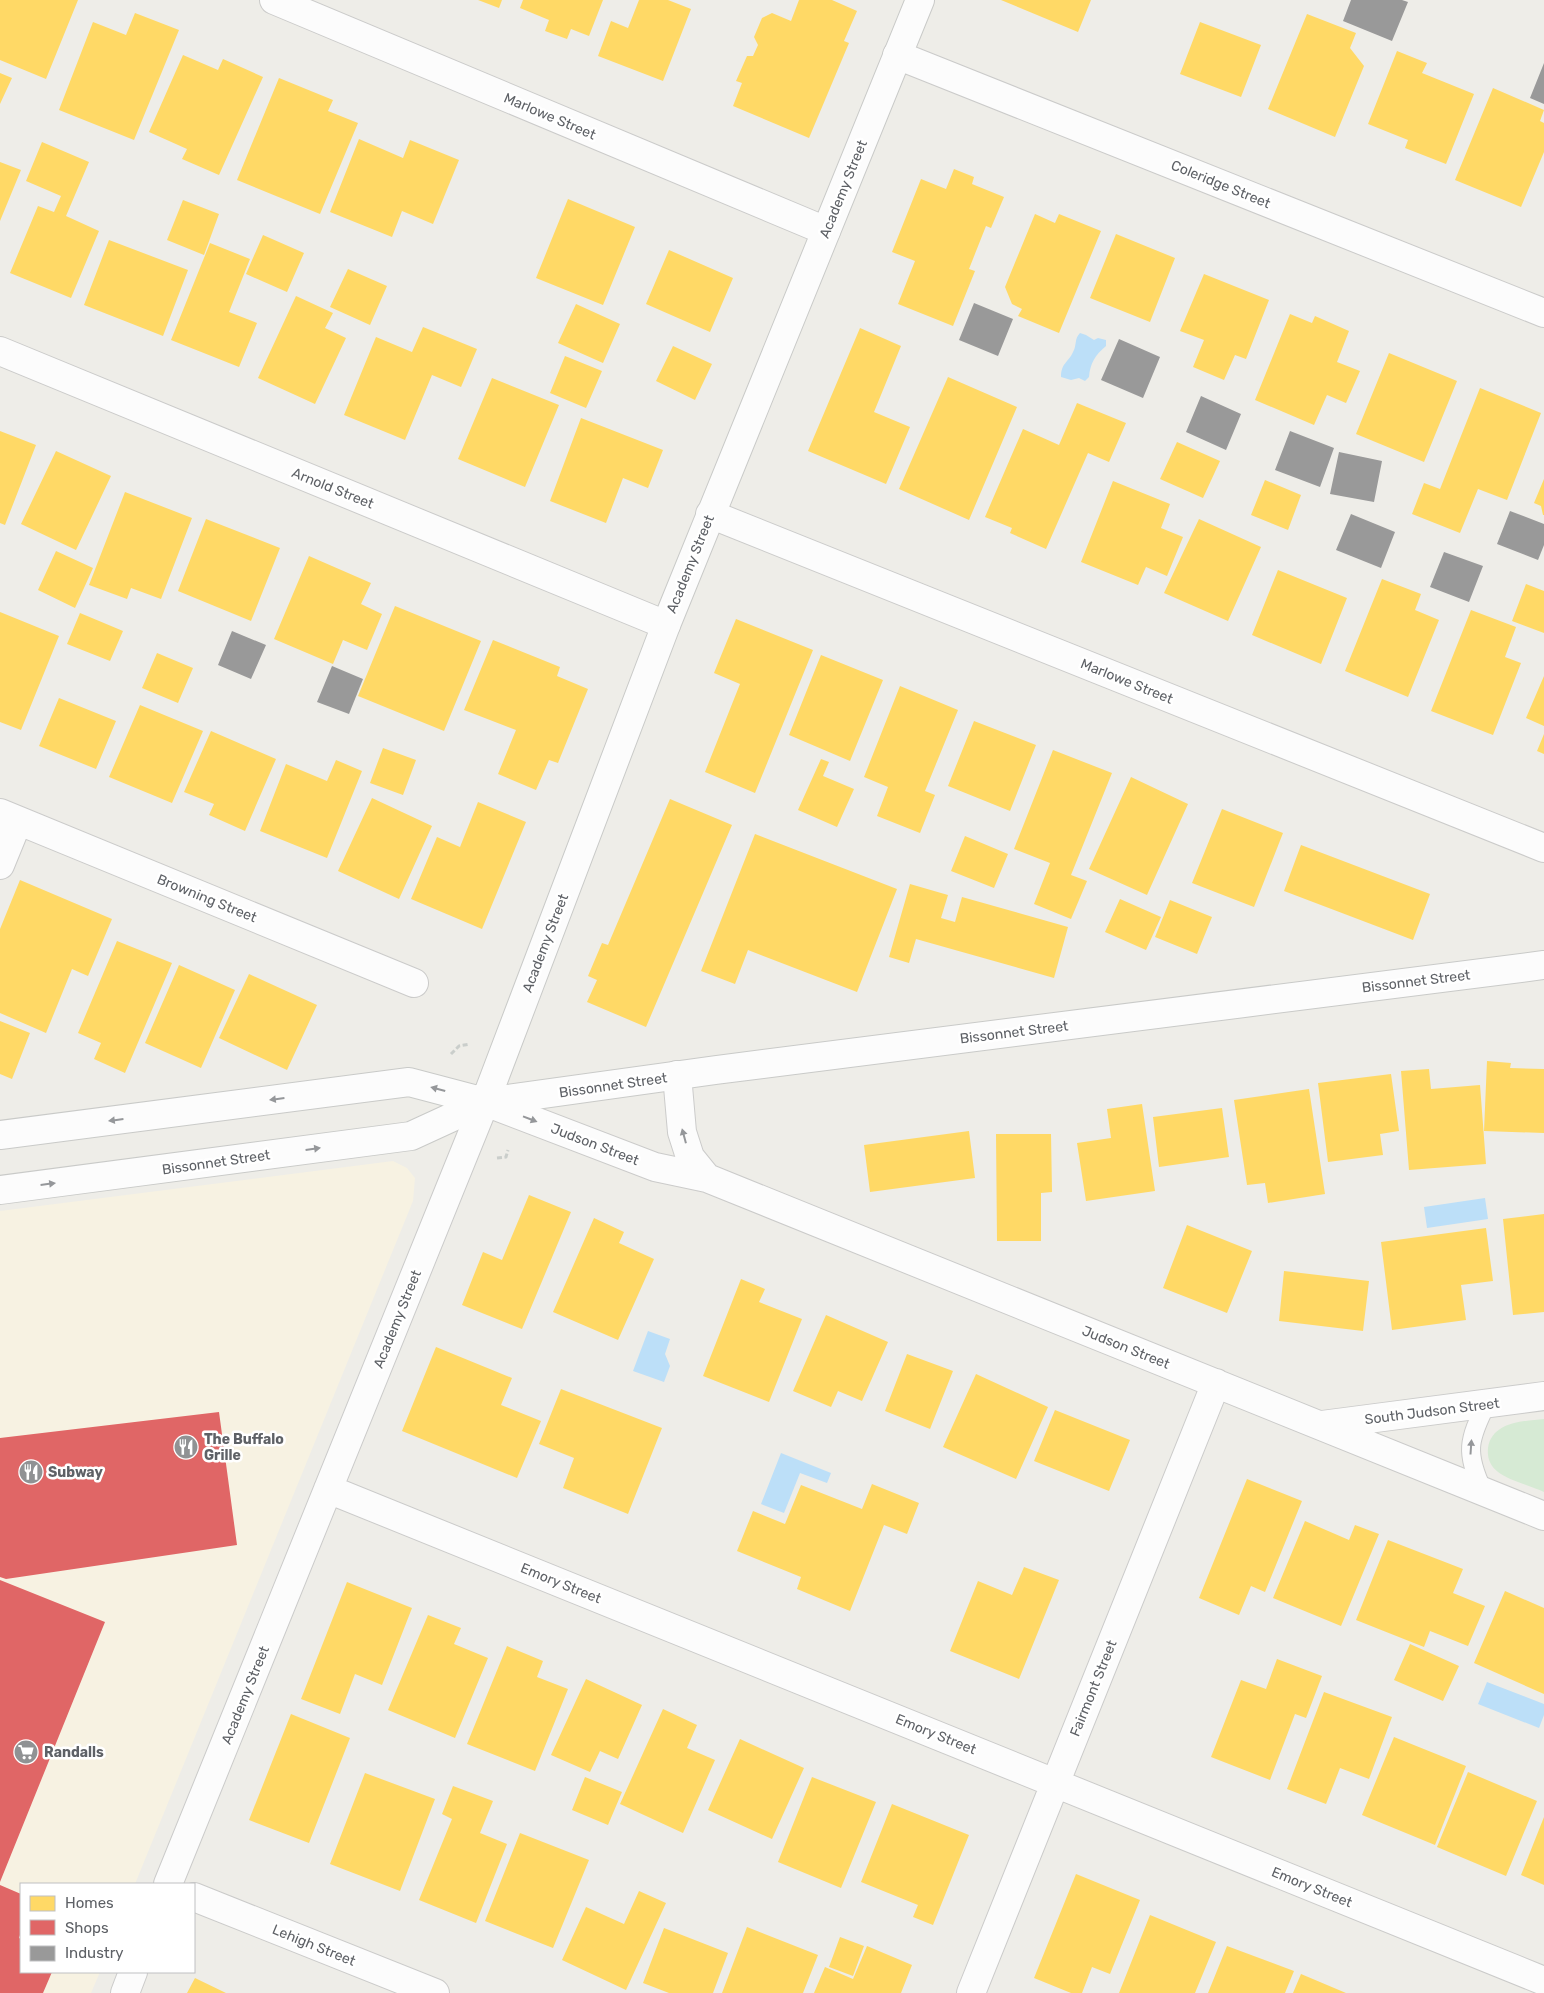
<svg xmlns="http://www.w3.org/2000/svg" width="1544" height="1993" font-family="Rubik,sans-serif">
  <rect width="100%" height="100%" fill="#eeede8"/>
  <path fill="#f7f2e2" d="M 393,1161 L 407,1168 L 415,1178 L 413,1201 L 135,1884 L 21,1884 L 21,1972 L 100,1972 L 91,1993 L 0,1993 L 0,1211 Z"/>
  <path fill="#d6ead4" d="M 1544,1419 L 1544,1492 C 1531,1486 1508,1480 1498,1472 C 1490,1466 1487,1458 1488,1448 C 1492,1422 1523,1421 1544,1419 Z"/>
  <path fill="#bcdff8" d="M 1080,333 L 1086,335 L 1094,340 L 1098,338 L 1106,340 L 1106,346 C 1095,355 1090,364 1089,377 L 1085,381 L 1079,378 L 1071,380 L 1061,377 C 1061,363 1068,363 1073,352 C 1077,345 1074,339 1080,333 Z
    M 1485,1198 L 1488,1219 L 1427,1228 L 1424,1207 Z
    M 648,1331 L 670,1339 L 665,1354 L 670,1366 L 664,1382 L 633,1371 Z
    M 781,1453 L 831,1473 L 827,1483 L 800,1473 L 784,1513 L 761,1504 Z
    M 1487,1682 L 1544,1704 L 1544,1715 L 1539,1728 L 1478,1704 Z"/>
  <path fill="#ffd966" d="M 0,0 L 78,0 L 46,79 L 0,60 Z
    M 478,0 L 502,0 L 499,8 Z
    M 523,0 L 603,0 L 589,36 L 571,29 L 567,39 L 545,31 L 549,20 L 520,8 Z
    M 639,0 L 668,0 L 691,9 L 663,81 L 598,56 L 611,21 L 628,28 Z
    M 799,0 L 832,0 L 857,11 L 844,41 L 849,43 L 809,138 L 733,106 L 742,83 L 736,81 L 747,56 L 753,56 L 758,45 L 754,37 L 762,18 L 772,13 L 791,21 Z
    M 1001,0 L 1091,0 L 1078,32 Z
    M 135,13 L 179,30 L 134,140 L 59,110 L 93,22 L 126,35 Z
    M 1307,14 L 1356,33 L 1350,48 L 1364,66 L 1335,137 L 1268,109 Z
    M 1200,22 L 1261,45 L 1241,97 L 1180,74 Z
    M 1397,51 L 1427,63 L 1422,73 L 1474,94 L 1446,164 L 1405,148 L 1408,140 L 1368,124 Z
    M 183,55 L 218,70 L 223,59 L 263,77 L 219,175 L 182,159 L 187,149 L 149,132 Z
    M 0,73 L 12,78 L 0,104 Z
    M 279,78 L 333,100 L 328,111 L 358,123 L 320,214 L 237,180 Z
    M 1493,88 L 1544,110 L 1540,121 L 1544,123 L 1544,152 L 1521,207 L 1455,180 Z
    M 359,139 L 403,158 L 410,140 L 459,160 L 433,224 L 402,211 L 392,237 L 330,212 Z
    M 42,142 L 89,162 L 66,216 L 99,231 L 71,298 L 10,273 L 38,206 L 54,212 L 61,196 L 26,181 Z
    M 0,162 L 21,170 L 0,221 Z
    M 954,169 L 974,177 L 972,184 L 1004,197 L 991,228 L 986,226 L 969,269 L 975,271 L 953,326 L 898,304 L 915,261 L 892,252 L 921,179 L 946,189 Z
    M 568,199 L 635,227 L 603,305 L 536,278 Z
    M 183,200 L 219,214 L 204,255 L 167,240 Z
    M 1035,214 L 1055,223 L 1059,214 L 1101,231 L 1059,333 L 1018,316 L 1022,309 L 1012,304 L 1005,287 Z
    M 1116,234 L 1175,258 L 1150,322 L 1090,298 Z
    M 263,235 L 304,253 L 287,292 L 246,274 Z
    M 109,240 L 188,270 L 163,336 L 84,305 Z
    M 210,243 L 250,259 L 229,312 L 257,323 L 239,367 L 171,340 Z
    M 669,250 L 733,278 L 710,332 L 646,304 Z
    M 348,269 L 387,286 L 370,325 L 330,307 Z
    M 1204,274 L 1269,300 L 1246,359 L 1235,355 L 1224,380 L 1193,367 L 1204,340 L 1180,331 Z
    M 296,296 L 333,313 L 325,328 L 346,338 L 315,404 L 258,378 Z
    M 576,304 L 620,324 L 603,363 L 558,343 Z
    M 1290,314 L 1312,323 L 1315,316 L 1349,331 L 1337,362 L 1360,371 L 1346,403 L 1327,395 L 1314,425 L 1255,400 Z
    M 423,327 L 477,349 L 461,387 L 432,375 L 405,440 L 344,415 L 376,337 L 412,352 Z
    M 860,328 L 901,346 L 874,412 L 910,427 L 886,484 L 808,451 Z
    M 673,346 L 712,364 L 695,400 L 656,381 Z
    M 1389,353 L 1457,381 L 1424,462 L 1356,434 Z
    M 565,356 L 602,371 L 586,408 L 550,393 Z
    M 948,377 L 1017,407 L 969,520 L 899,489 Z
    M 492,378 L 559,405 L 525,487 L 458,459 Z
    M 1480,388 L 1541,413 L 1507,500 L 1478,489 L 1460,533 L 1412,514 L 1424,483 L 1440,489 Z
    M 1077,403 L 1126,423 L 1109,462 L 1088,453 L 1046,549 L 1010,533 L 1012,528 L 985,517 L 1023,429 L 1059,445 Z
    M 581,418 L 663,450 L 648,488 L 623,478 L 606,523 L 550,501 Z
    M 0,431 L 36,445 L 5,525 L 0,523 Z
    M 1177,442 L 1220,461 L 1203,498 L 1160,479 Z
    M 56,451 L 111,476 L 76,550 L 21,524 Z
    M 1544,479 L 1544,515 L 1543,515 L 1541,506 L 1534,503 Z
    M 1265,480 L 1301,495 L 1288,530 L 1251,515 Z
    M 1113,481 L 1170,504 L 1161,528 L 1183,537 L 1167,576 L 1146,567 L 1138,585 L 1081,562 Z
    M 125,492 L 192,518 L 161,599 L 131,588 L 127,599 L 89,585 Z
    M 206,519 L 280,548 L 251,621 L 178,591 Z
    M 1199,519 L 1261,547 L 1228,621 L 1164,593 Z
    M 56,551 L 93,568 L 75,608 L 38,590 Z
    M 309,556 L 371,583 L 361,604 L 382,614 L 367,650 L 343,640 L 333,664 L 274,639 Z
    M 1278,570 L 1347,598 L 1321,664 L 1252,635 Z
    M 1382,579 L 1421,594 L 1415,610 L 1439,620 L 1408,697 L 1345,671 Z
    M 1526,584 L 1544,591 L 1544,633 L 1512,621 Z
    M 395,606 L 481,641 L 444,731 L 358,696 Z
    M 1471,610 L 1516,627 L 1505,657 L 1521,663 L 1493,735 L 1431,711 Z
    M 0,612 L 59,636 L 21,730 L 0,722 Z
    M 80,613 L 123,631 L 110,661 L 67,644 Z
    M 736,619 L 813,650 L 755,793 L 705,772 L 740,684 L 714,673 Z
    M 493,640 L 560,667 L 557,676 L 588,689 L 558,763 L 549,760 L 536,790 L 498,774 L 516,730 L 464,710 Z
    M 157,653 L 193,668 L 178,703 L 142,688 Z
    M 821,655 L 883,680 L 850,761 L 789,735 Z
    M 1544,676 L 1544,726 L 1526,718 Z
    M 900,686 L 958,710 L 925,791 L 935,795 L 920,833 L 877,816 L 888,787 L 864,777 Z
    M 59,698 L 116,721 L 96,769 L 39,746 Z
    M 140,705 L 203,731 L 172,803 L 109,777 Z
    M 974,721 L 1036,745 L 1010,811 L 948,786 Z
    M 211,731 L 276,759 L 245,831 L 209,815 L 214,804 L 184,792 Z
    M 1544,734 L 1544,754 L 1537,751 Z
    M 383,748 L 416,760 L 403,795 L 370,783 Z
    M 1053,750 L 1112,773 L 1071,875 L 1087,881 L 1071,919 L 1034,904 L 1050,863 L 1014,849 Z
    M 821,759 L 829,762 L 823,776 L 854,789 L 837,827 L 798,810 Z
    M 336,760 L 362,771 L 327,858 L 260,831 L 286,764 L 327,781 Z
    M 1131,777 L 1188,804 L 1147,895 L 1089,869 Z
    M 372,798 L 432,826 L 399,899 L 338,871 Z
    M 670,799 L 732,825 L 646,1027 L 587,1002 L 597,980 L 588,976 L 602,943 L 608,945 Z
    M 478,802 L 526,822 L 482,929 L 411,899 L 437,837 L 460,847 Z
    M 1222,809 L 1283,833 L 1254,907 L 1192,883 Z
    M 755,834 L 897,889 L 857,992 L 748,950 L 735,984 L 701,971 Z
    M 965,836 L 1008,854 L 994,888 L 951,871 Z
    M 1301,845 L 1430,894 L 1413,940 L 1284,891 Z
    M 20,880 L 112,919 L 88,976 L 72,969 L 46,1033 L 0,1013 L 0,929 Z
    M 910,884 L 948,895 L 941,918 L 955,922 L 962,897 L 1068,927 L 1054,978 L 916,939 L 909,963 L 889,957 Z
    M 1120,899 L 1161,917 L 1146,950 L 1105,932 Z
    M 1170,900 L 1212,917 L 1197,954 L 1155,937 Z
    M 117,941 L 172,963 L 125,1073 L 94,1059 L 101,1043 L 78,1033 Z
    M 179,965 L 235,990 L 201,1068 L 145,1043 Z
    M 249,974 L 317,1005 L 287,1070 L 219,1038 Z
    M 0,1021 L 30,1033 L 12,1079 L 0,1074 Z
    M 1487,1061 L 1511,1063 L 1510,1068 L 1544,1069 L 1544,1133 L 1484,1131 Z
    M 1429,1069 L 1431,1089 L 1480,1085 L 1486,1164 L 1409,1170 L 1401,1071 Z
    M 1391,1074 L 1399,1131 L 1380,1134 L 1383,1155 L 1328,1162 L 1318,1083 Z
    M 1309,1089 L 1325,1194 L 1268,1203 L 1265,1183 L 1247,1185 L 1234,1100 Z
    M 1142,1104 L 1155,1191 L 1086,1201 L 1077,1143 L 1111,1138 L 1107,1109 Z
    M 1222,1108 L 1229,1157 L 1159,1167 L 1153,1117 Z
    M 969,1131 L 975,1178 L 870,1192 L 864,1145 Z
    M 996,1134 L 1051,1134 L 1052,1192 L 1041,1193 L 1041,1241 L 997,1241 Z
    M 529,1195 L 571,1212 L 522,1329 L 462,1305 L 483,1252 L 502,1260 Z
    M 1544,1214 L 1544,1312 L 1513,1315 L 1503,1219 Z
    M 594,1218 L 624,1232 L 619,1243 L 654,1259 L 618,1340 L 553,1312 Z
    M 1187,1225 L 1252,1251 L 1227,1313 L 1163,1288 Z
    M 1486,1228 L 1493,1281 L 1461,1285 L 1466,1320 L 1392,1330 L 1381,1242 Z
    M 1284,1271 L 1369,1281 L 1363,1331 L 1279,1321 Z
    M 741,1279 L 765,1289 L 759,1302 L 802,1319 L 769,1402 L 703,1376 Z
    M 826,1315 L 888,1342 L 862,1401 L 838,1391 L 831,1407 L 793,1391 Z
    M 436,1347 L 512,1378 L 501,1405 L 541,1421 L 517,1478 L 402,1431 Z
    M 907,1354 L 953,1371 L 930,1429 L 885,1411 Z
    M 976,1374 L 1048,1407 L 1016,1479 L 943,1447 Z
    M 561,1389 L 662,1428 L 628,1514 L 563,1488 L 574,1458 L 539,1444 Z
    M 1055,1410 L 1130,1440 L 1109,1491 L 1034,1461 Z
    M 1247,1479 L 1302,1501 L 1265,1592 L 1251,1586 L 1239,1615 L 1199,1598 Z
    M 872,1484 L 919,1503 L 907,1534 L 884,1525 L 850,1611 L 797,1589 L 801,1577 L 737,1551 L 753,1511 L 785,1524 L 801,1485 L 862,1509 Z
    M 1305,1521 L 1349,1540 L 1355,1525 L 1379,1534 L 1341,1626 L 1273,1598 Z
    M 1388,1540 L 1463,1569 L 1453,1593 L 1485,1606 L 1468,1646 L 1430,1631 L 1424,1647 L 1356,1620 Z
    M 1024,1567 L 1059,1580 L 1019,1679 L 950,1651 L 978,1581 L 1012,1595 Z
    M 347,1582 L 412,1608 L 382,1685 L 355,1674 L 340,1714 L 301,1699 Z
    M 1505,1591 L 1544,1608 L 1544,1694 L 1474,1663 Z
    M 428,1615 L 461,1628 L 454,1644 L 488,1658 L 455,1738 L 388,1710 Z
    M 1410,1644 L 1459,1666 L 1443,1701 L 1394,1680 Z
    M 507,1646 L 543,1661 L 537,1677 L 568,1689 L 535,1771 L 467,1744 Z
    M 1277,1659 L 1322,1676 L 1306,1718 L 1295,1714 L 1270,1780 L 1211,1757 L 1241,1680 L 1266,1689 Z
    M 586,1679 L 642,1705 L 618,1759 L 600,1751 L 590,1772 L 551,1755 Z
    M 1324,1692 L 1392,1717 L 1369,1779 L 1340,1768 L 1326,1804 L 1287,1789 Z
    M 663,1709 L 697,1725 L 687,1748 L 715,1760 L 683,1833 L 620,1804 Z
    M 291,1714 L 350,1738 L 309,1843 L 249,1820 Z
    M 1394,1737 L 1466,1766 L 1435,1845 L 1362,1815 Z
    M 740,1739 L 804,1768 L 772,1839 L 708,1810 Z
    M 1468,1772 L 1537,1801 L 1506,1876 L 1437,1847 Z
    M 365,1773 L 435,1799 L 400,1891 L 330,1864 Z
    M 585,1777 L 622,1792 L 608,1825 L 572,1810 Z
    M 812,1777 L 876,1802 L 841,1888 L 778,1862 Z
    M 453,1786 L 493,1801 L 480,1833 L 507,1844 L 476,1923 L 419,1900 L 452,1819 L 442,1814 Z
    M 892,1804 L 969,1835 L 933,1925 L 913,1917 L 918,1905 L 861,1882 Z
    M 1544,1817 L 1544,1885 L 1521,1875 Z
    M 520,1833 L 589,1860 L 553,1948 L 485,1921 Z
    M 1076,1874 L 1140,1900 L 1110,1974 L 1092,1967 L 1082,1993 L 1071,1993 L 1034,1978 Z
    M 639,1891 L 666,1903 L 626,1990 L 562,1960 L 586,1907 L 624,1924 Z
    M 1150,1915 L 1216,1942 L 1195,1993 L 1119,1993 Z
    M 747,1927 L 818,1955 L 803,1993 L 722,1993 Z
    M 664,1928 L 728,1953 L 713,1993 L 669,1993 L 643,1983 Z
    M 840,1937 L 864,1946 L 853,1976 L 829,1967 Z
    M 867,1946 L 912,1965 L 901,1993 L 814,1993 L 825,1967 L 853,1979 Z
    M 1227,1946 L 1294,1971 L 1285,1993 L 1208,1993 Z
    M 1301,1974 L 1346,1993 L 1293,1993 Z
    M 195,1978 L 226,1993 L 187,1993 Z"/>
  <path fill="#e06666" d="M 219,1412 L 237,1545 L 6,1579 L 0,1577 L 0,1438 Z
    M 0,1580 L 105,1622 L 0,1882 Z
    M 0,1885 L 21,1894 L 21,1932 L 19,1938 L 21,1939 L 21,1972 L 52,1972 L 43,1993 L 0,1993 Z"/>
  <path fill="#999" d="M 1351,0 L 1402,0 L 1408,2 L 1392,41 L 1343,21 Z
    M 1544,63 L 1544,104 L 1530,98 Z
    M 974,303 L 1013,319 L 998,356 L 959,340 Z
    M 1119,339 L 1160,357 L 1143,398 L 1101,380 Z
    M 1201,396 L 1241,414 L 1226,450 L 1186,432 Z
    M 1290,431 L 1334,448 L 1320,487 L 1275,470 Z
    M 1339,452 L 1382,461 L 1374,502 L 1330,494 Z
    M 1510,511 L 1544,524 L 1544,545 L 1538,560 L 1497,544 Z
    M 1351,514 L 1395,532 L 1381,568 L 1336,550 Z
    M 1444,552 L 1483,566 L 1469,602 L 1430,587 Z
    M 232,631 L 266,645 L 251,679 L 218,665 Z
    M 332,666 L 363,679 L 349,714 L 317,702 Z"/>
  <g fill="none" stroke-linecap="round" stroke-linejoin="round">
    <defs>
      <path id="lane" d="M 1483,1491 C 1465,1453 1468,1440 1487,1403"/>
      <path id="street" d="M 274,0 L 826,231
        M 897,55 L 1544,313
        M 0,351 L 666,625
        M 710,514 L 1544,848
        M 0,813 L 414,983
        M 0,865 L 18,821
        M 677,1075 L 682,1132 L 690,1157 L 707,1178
        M 1322,1425 L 1544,1396
        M 328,1489 L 1544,1981
        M 168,1884 L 485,1102 L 655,1167 L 707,1178 L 1544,1516
        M 194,1897 L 435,1993
        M 125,1993 L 133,1972
        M 971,1993 L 1216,1383"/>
      <path id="secondary" d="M 485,1102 L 666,625 L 920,0
        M 0,1135 L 409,1082 L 485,1102
        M 0,1190 L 411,1136 L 485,1102 L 716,1070 L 1544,965"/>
    </defs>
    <use href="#lane" stroke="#cbcbca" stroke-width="20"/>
    <use href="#street" stroke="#cbcbca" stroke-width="30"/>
    <use href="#secondary" stroke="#c9cac8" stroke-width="30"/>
    <path stroke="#cacecb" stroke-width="3" stroke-dasharray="5 2.5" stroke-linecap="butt" d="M 451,1054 L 459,1046 L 470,1044
      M 497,1158 L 506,1157 L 508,1150"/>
    <use href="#lane" stroke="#fcfcfc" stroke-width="18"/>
    <use href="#street" stroke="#fcfcfc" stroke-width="28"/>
    <use href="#secondary" stroke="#fcfcfc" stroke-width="28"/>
  </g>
  <defs><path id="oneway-solid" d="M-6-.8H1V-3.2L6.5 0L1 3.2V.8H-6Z" transform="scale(1.25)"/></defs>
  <g fill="#95979a">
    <use href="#oneway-solid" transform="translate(438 1089) rotate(-165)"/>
    <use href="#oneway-solid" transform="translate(277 1099) rotate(173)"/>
    <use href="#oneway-solid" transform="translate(530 1119) rotate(21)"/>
    <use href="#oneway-solid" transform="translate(116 1120) rotate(173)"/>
    <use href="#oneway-solid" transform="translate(684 1136) rotate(-105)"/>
    <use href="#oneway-solid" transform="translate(313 1149) rotate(-8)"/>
    <use href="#oneway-solid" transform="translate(48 1184) rotate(-7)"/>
    <use href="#oneway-solid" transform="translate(1471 1447) rotate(-86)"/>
  </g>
  <defs>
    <symbol id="restaurant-disc" viewBox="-11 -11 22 22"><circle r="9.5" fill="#909294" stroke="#fff"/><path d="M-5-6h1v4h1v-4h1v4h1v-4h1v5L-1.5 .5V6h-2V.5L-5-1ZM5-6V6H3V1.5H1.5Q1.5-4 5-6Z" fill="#fff"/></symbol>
    <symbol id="supermarket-disc" viewBox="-11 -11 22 22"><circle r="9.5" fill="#909294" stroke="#fff"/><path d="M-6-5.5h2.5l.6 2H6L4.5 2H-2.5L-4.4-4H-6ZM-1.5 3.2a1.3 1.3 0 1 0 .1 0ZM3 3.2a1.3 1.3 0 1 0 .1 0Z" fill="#fff"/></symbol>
  </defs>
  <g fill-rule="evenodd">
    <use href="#restaurant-disc" x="172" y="1433" width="28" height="28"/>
    <use href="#restaurant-disc" x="17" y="1458" width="28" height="28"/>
    <use href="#supermarket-disc" x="12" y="1738" width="28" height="28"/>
  </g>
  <g text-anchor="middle" stroke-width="5" stroke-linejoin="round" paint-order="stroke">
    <g font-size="14" fill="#5e6166" stroke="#fff">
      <text transform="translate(550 116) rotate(23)" y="5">Marlowe Street</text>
      <text transform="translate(1221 184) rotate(22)" y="5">Coleridge Street</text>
      <text transform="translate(843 189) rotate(-68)" y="5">Academy Street</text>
      <text transform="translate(333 488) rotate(22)" y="5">Arnold Street</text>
      <text transform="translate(690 564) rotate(-68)" y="5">Academy Street</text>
      <text transform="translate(1127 681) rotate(22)" y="5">Marlowe Street</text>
      <text transform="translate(207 898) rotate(22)" y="5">Browning Street</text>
      <text transform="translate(545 943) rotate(-69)" y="5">Academy Street</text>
      <text transform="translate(1416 981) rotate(-7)" y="5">Bissonnet Street</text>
      <text transform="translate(1014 1032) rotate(-7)" y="5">Bissonnet Street</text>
      <text transform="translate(613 1085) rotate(-8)" y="5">Bissonnet Street</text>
      <text transform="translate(595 1144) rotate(21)" y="5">Judson Street</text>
      <text transform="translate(216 1162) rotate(-8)" y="5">Bissonnet Street</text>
      <text transform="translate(397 1319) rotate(-68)" y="5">Academy Street</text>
      <text transform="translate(1126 1347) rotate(22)" y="5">Judson Street</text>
      <text transform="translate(1432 1411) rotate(-7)" y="5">South Judson Street</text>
      <text transform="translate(561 1583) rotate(22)" y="5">Emory Street</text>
      <text transform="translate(1093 1688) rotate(-68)" y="5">Fairmont Street</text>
      <text transform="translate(245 1695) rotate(-68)" y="5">Academy Street</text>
      <text transform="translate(936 1734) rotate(22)" y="5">Emory Street</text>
      <text transform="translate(1312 1887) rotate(22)" y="5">Emory Street</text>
      <text transform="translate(314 1945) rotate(22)" y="5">Lehigh Street</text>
    </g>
    <g font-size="14" font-weight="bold" fill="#5e6166" stroke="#fff" text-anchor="start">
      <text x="204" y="1444">The Buffalo<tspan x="204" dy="16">Grille</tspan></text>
      <text x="48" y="1477">Subway</text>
      <text x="44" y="1757">Randalls</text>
    </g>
  </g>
  <rect x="20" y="1883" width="175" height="90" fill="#ffffff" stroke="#bfc0c2"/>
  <rect x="30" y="1896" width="25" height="15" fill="#ffd966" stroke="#bfc0c2"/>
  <text x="65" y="1908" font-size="15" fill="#5e6166">Homes</text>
  <rect x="30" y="1920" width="25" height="15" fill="#e06666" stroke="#bfc0c2"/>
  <text x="65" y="1933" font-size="15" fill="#5e6166">Shops</text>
  <rect x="30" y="1946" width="25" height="15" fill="#999999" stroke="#bfc0c2"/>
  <text x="65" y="1958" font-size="15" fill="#5e6166">Industry</text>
</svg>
